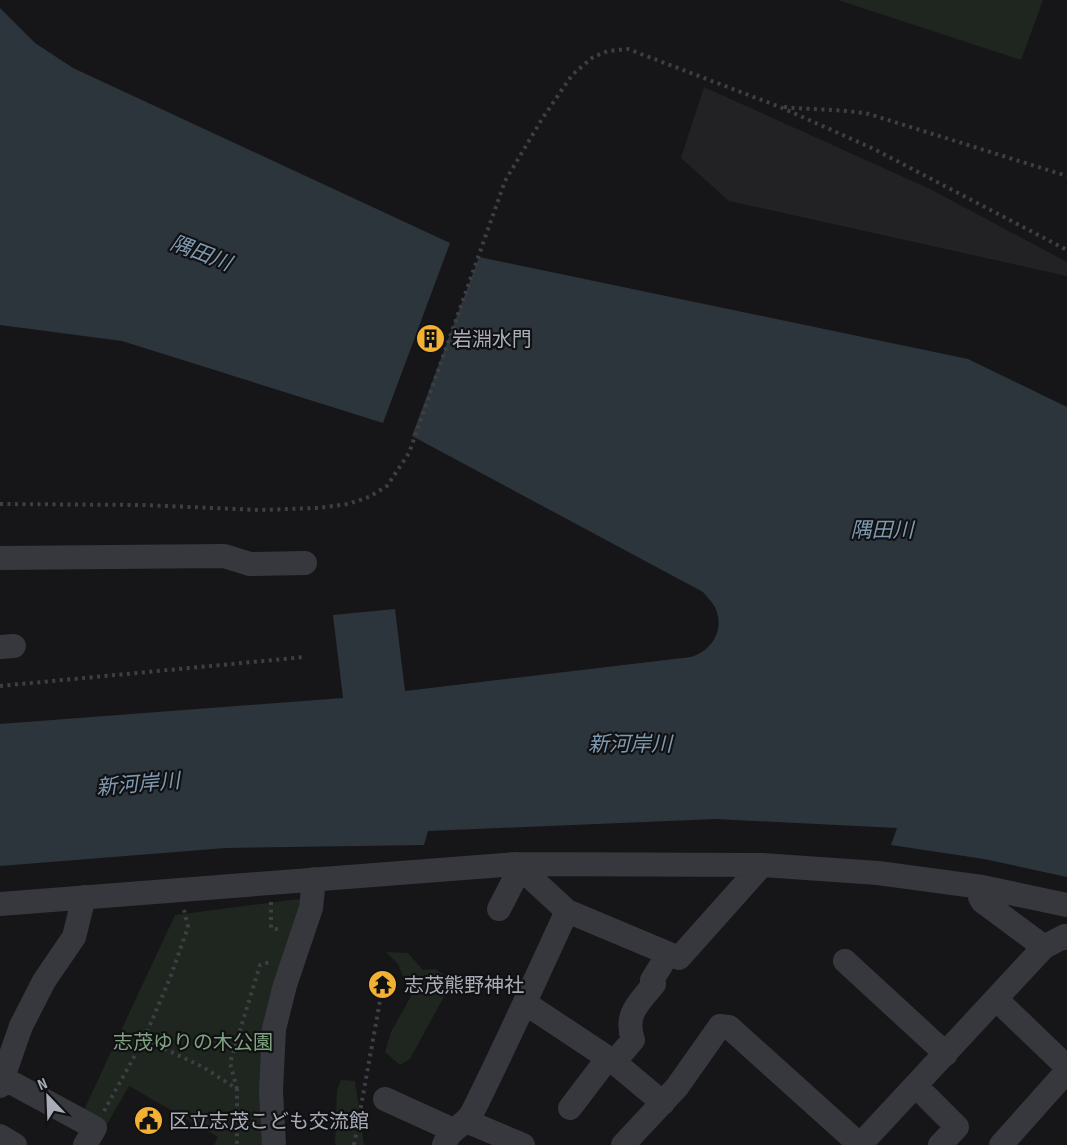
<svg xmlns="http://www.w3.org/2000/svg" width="1067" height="1145" font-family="'Sofia Sans Condensed','Noto Sans JP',sans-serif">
  <rect width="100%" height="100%" fill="#161618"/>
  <path fill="#222225" d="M 704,87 L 930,189 L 1067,262 L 1067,276 L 729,201 L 681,158 Z"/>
  <path fill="#1e261f" d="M 838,0 L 1043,0 L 1021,60 Z
    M 299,899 L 302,908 L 265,1145 L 214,1145 L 218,1137 L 129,1086 L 106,1126 L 82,1114 L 175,915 Z
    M 386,952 L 408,953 L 423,970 L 435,969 L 453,980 L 410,1059 L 400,1065 L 385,1052 L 391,1032 L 411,996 L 398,964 Z
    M 341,1080 L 355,1081 L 364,1145 L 335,1145 L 337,1090 Z"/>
  <path fill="#2c353c" d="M 0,8 L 35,43 L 73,68 L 450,243 L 383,423 L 122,341 L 0,325 Z
    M 479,257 L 968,359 L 1067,407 L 1067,877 L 984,859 L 891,845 L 897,828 L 715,819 L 428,831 L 424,845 L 226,848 L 0,866 L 0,724 L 343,698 L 333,615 L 395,609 L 405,691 L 691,657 C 713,650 725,629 715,607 C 712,602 707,597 703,592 L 412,436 Z"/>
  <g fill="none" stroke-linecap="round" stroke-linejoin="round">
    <path stroke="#3d3f44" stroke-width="4" stroke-dasharray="3 4.5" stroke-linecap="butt" d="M 784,107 C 813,110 841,109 869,114 L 1067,176
      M 0,504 L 143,505 L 259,510 L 318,508 L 348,504 L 369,497 L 387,486 L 409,453 L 505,181 L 542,119 L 572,75 L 593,57 L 608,51 L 628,49 L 780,107 L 874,149 L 1067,250
      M 0,686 L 305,657
      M 271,902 L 271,928 L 281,930
      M 144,1039 L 203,1067 L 237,1089 L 237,1145
      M 237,1089 L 230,1063 L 260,965 L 270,962
      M 104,1111 L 144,1039 L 170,978 L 188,927 L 184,910
      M 354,1145 L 380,1001"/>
    <path stroke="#37383d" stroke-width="24" d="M 0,558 L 224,556 L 250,564 L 305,563
      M 0,647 L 14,646
      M 516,864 L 567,911 L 679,958 L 762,865
      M 982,887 L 980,897 L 982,901 L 1044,947 L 1065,936 L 1067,938
      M 0,904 L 516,864 L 762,865 L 878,873 L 982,887 L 1067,905
      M 499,909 L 516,876 L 516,864
      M 845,961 L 946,1054
      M 996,999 L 1067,1067
      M 525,1003 L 614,1062 L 663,1103
      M 614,1062 L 633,1040 C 624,1014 639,1003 654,984 L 652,980 L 668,954
      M 3,1078 L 95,1128 L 85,1145
      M 0,1086 L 21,1026 L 44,981 L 74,937 L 84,897
      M 916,1086 L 957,1127 L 940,1145
      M 385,1099 L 453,1130
      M 570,1108 L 608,1058
      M 466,1121 L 523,1145
      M 0,1136 L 15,1145
      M 274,1145 L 271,1091 L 274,1029 L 285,985 L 311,908 L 314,879
      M 444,1145 C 451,1126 465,1127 473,1111 C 506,1045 536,978 567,911
      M 623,1145 L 677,1087 L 720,1026 L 729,1027 L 860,1145 L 1044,947
      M 1001,1145 L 1067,1071"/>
  </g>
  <defs>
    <symbol id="building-disc" viewBox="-11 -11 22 22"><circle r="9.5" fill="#f2b134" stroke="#111113"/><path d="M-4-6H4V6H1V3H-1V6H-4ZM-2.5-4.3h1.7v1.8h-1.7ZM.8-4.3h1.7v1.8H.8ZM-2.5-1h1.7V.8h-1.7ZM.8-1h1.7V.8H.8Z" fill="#111"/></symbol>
    <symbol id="temple-disc" viewBox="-11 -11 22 22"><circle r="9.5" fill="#f2b134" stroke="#111113"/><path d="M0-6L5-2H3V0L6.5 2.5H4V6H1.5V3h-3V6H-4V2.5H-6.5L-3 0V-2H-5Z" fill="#111"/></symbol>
    <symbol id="civic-disc" viewBox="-11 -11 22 22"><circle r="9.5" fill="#f2b134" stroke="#111113"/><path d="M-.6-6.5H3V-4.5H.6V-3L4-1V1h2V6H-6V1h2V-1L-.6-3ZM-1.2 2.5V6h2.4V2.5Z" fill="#111"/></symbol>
  </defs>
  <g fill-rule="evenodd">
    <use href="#building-disc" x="414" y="322" width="33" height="33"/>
    <use href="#temple-disc" x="366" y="968" width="33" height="33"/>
    <use href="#civic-disc" x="132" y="1104" width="33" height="33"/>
  </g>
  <g text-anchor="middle" stroke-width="4.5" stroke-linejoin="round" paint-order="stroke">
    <g font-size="20" fill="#a8adb8" stroke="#111113" text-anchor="start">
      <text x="452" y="346">岩淵水門</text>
      <text x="404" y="992">志茂熊野神社</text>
      <text x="169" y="1128">区立志茂こども交流館</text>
    </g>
    <g font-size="20" fill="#7fa381" stroke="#111113">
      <text x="193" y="1049">志茂ゆりの木公園</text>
    </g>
    <g font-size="21" font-style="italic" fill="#7f9bb3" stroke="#111113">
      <text transform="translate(201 253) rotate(21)" y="7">隅田川</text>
      <text x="882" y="537">隅田川</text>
      <text x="630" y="751">新河岸川</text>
      <text transform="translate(138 784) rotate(-5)" y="7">新河岸川</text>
    </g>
  </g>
  <g transform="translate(48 1097) rotate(337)" stroke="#111113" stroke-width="4.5" paint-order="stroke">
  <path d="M0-4.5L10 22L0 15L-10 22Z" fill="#a8adb8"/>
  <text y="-9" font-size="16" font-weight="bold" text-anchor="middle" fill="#a8adb8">N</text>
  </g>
</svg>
